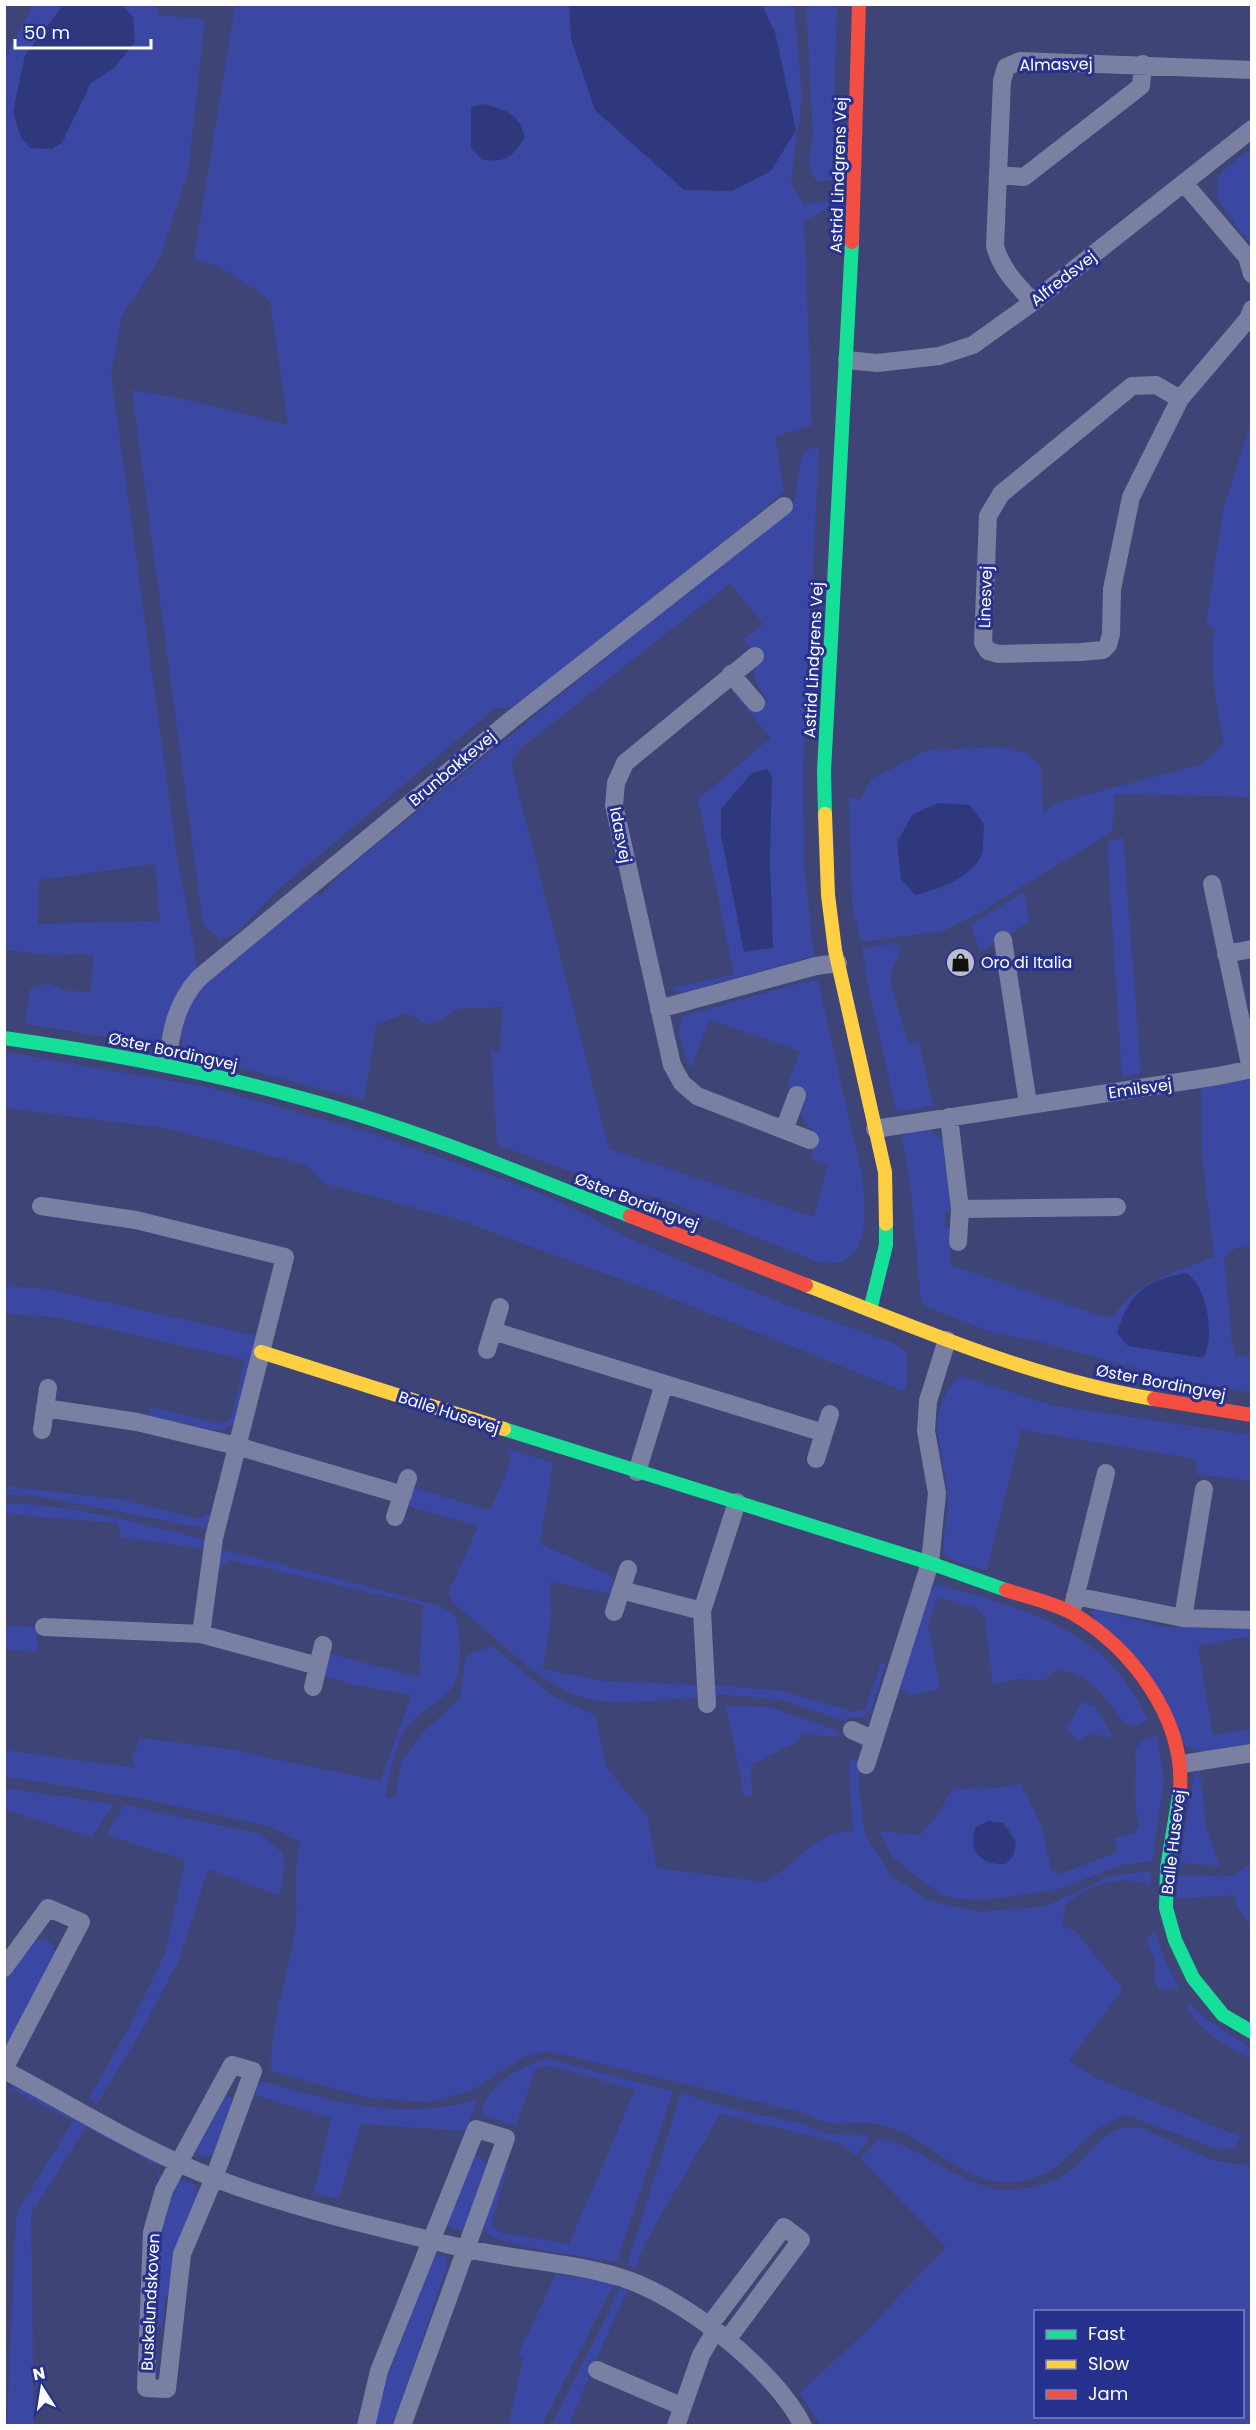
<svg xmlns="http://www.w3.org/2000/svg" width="1256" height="2430" font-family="Poppins,sans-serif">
  <rect width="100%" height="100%" fill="#3e4476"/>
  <path fill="#3b48a3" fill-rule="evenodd" d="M 33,5 L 156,5 L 158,15 L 205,19 L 188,173 L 160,258 L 121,318 L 111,374 L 178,862 L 195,951 L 196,970 C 172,993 175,1024 155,1045 L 26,1024 L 30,989 L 49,983 L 62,990 L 91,992 L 93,954 L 52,955 L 5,950 L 4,60 ZM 155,864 L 160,921 L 38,924 L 39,880 Z
    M 235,5 L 794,5 L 802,96 L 791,183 L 804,205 L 826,201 L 831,207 L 804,221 L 812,425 L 775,437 L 784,492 L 526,705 L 494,709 L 279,889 L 235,934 L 220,940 L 203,924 L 132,390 L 183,399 L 288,425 L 270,300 L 219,266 L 194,259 Z
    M 806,5 L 837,5 L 832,180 L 818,182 L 812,175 L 809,158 L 813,135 Z
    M 1251,148 L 1251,245 L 1217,199 L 1218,175 Z
    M 1251,422 L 1251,797 L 1115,794 L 1112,832 L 977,914 L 943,931 L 861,942 L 852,904 L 849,796 L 859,801 L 872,779 L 927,750 L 1001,747 L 1027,753 L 1041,767 L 1043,813 L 1059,802 L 1203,764 L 1224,743 C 1217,710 1208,661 1215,628 L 1206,624 L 1223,511 Z
    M 819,446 L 803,766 L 804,865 L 814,956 L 682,993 L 670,988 L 734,975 L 698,799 L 771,738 L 735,695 L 735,692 L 753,710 L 766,698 C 756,684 748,672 762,658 L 743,639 L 763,624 L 730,583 L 520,749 L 511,763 L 609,1149 L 814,1217 L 828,1165 L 810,1158 L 818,1135 L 805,1123 L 801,1114 L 807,1093 L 787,1087 L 800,1051 L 710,1020 L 690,1069 L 678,1032 L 683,1016 L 811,980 L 818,981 L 863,1180 C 865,1217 871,1272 818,1262 L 662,1199 L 605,1184 L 497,1145 L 491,1049 L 499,1053 L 503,1007 L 455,1009 L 441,1021 L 425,1024 L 407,1013 L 376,1025 L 364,1100 L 187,1054 C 170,1029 193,1000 207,979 L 317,893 L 319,897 L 345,870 L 788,510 L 794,502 L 802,455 L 807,450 Z
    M 1123,837 L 1141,1073 L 1122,1077 L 1107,842 Z
    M 1024,892 L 1029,922 L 981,952 L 970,925 Z
    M 889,944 L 902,946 L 891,973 L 891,984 L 908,1043 L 919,1041 L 933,1106 L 901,1111 L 896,1108 L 869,991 L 862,948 Z
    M 5,1052 L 210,1088 L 371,1133 L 535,1191 L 585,1214 L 630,1239 L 786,1305 L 891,1342 L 907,1352 L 907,1384 L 903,1391 L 658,1293 L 456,1219 L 323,1183 L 306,1165 L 170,1129 L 5,1108 Z
    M 1251,1076 L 1251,1246 L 1236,1248 L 1224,1257 L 1232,1344 L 1236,1357 L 1251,1356 L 1251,1393 L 1160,1375 L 1036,1341 L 996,1334 L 929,1308 L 921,1302 L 911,1190 L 902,1135 L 927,1128 L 942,1140 L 945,1148 L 952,1212 L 945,1212 L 945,1227 L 951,1228 L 950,1265 L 1101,1316 L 1113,1317 C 1137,1279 1176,1274 1214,1256 L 1202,1155 L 1201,1087 Z
    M 4,1286 L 46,1289 L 257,1336 L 234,1423 L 222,1430 L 212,1430 L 149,1416 L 151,1407 L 218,1424 L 231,1419 L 245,1360 L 55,1317 L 5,1314 Z
    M 961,1376 L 1051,1405 L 1251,1435 L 1251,1481 L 1197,1474 L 1195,1459 L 1021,1430 L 987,1570 L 957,1563 L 945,1555 C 941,1536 948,1522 948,1504 C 948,1458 918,1412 961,1376 Z
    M 507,1448 L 553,1463 L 540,1544 L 614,1577 L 611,1594 L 550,1582 L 551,1615 L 543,1669 L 604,1681 L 696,1685 L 697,1698 C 666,1699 633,1704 601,1701 C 549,1697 494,1634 454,1604 L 448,1594 L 478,1526 L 407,1506 L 411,1487 L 490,1510 L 511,1461 Z
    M 5,1486 L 124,1500 L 198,1519 L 211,1513 L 209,1529 L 37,1496 L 5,1495 Z
    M 4,1503 C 73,1505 140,1523 206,1540 L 205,1549 L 121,1537 L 118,1523 L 5,1514 Z
    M 220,1549 L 362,1585 L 439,1606 L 454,1614 C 459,1624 459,1634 460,1645 C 463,1705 431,1695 405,1730 C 396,1744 387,1780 386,1797 L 395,1798 L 401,1762 L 425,1730 L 460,1699 L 466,1655 L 492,1646 L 553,1696 L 595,1715 L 606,1767 L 647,1816 L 657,1868 L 764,1882 C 794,1868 818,1828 853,1831 L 849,1768 L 853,1758 L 859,1761 L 859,1791 L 865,1833 L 891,1877 L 931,1901 L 979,1912 L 1046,1906 L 1110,1876 L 1151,1871 L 1151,1886 C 1122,1873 1087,1884 1065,1906 L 1062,1926 L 1075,1931 L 1123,1989 L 1069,2061 L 1098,2079 L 1241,2137 L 1234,2148 L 1220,2150 L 1126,2115 C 1111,2121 1098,2127 1087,2138 C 1072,2152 1060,2167 1041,2175 C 968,2204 939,2136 877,2124 C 860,2121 842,2126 826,2122 C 817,2120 809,2115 800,2112 L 548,2051 L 523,2057 L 473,2090 L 429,2102 L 369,2098 L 271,2071 C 270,2016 291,1972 296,1920 C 298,1894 292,1867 301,1842 L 268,1826 L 144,1799 L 5,1776 L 4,1750 L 136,1768 L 131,1760 L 140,1738 L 222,1748 L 380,1781 L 412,1695 L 358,1686 L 321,1675 L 326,1653 L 419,1677 L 423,1605 L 230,1560 L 220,1567 L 216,1576 Z
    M 937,1584 C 1002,1604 1074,1619 1119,1673 C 1131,1687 1139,1705 1149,1720 L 1136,1726 L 1125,1723 C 1107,1701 1087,1668 1054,1671 L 1045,1680 L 1015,1679 L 993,1685 L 985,1618 L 978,1609 L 938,1597 L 928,1624 L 940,1689 L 912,1695 L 898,1688 L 925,1593 Z
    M 1095,1609 L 1165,1627 L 1251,1627 L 1251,1636 L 1198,1646 L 1213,1735 L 1251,1729 L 1251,1746 L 1204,1753 L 1186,1746 L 1090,1612 Z
    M 5,1625 L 37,1628 L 37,1651 L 5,1650 Z
    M 881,1663 L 886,1664 L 870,1713 L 863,1717 L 848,1717 L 846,1721 L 778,1699 L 713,1694 L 712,1685 L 782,1691 L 854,1712 L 865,1710 Z
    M 1082,1702 L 1095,1706 L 1114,1738 L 1091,1734 L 1078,1741 L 1066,1729 Z
    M 726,1706 L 770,1707 L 840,1732 L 841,1735 C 827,1738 816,1734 802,1735 L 797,1742 L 751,1765 L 752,1796 L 745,1798 Z
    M 1157,1735 L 1164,1780 L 1152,1861 L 1122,1865 L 1056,1890 L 984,1900 L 960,1899 L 942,1895 L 918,1878 L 892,1857 L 879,1831 L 920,1835 L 935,1818 L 953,1789 L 998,1788 L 1021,1783 L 1041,1824 L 1051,1870 L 1059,1874 L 1118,1852 L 1114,1838 L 1134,1834 L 1139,1824 C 1132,1800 1137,1774 1135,1749 L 1144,1739 ZM 988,1821 L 1003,1823 C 1014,1834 1016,1841 1013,1856 Z
    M 1200,1770 L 1206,1826 L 1220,1866 L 1180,1863 L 1194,1774 Z
    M 5,1788 L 114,1804 L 92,1837 L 5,1810 Z
    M 124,1805 L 261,1834 L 282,1853 L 285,1865 L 280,1896 L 208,1869 L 180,1958 L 142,2030 L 97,2104 L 89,2098 L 128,2029 L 166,1951 L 185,1860 L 106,1835 Z
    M 1251,1863 L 1251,1928 L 1238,1907 L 1234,1895 L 1177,1899 L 1177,1875 L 1233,1876 Z
    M 1155,1932 L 1165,1960 L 1179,1988 L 1167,1991 L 1160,1989 L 1155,1982 L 1155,1960 L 1146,1940 Z
    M 46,1939 L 53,1945 L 56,1956 L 27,2004 C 30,2020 16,2038 5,2047 L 4,1981 L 34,1941 Z
    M 1190,2004 L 1209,2021 L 1251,2048 L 1251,2059 C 1234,2051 1190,2025 1187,2005 Z
    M 548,2059 L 673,2091 L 617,2262 C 590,2257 499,2247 483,2230 L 503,2166 L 508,2166 L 491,2224 L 498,2232 L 569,2244 L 635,2090 L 550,2066 L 536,2068 L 516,2126 L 482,2114 C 484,2085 522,2065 548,2059 Z
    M 262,2081 C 340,2104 397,2120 478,2100 L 465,2131 L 361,2124 L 339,2199 L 314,2193 L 331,2118 L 254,2095 L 258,2084 Z
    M 15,2086 L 154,2160 L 162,2177 L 159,2182 L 159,2172 L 154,2164 L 86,2127 L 31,2214 L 34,2425 L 7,2425 L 16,2219 L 19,2209 L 73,2121 L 13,2090 L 5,2091 Z
    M 681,2093 L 732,2109 L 799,2123 L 827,2134 L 866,2135 L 869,2140 L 856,2155 L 838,2143 L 720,2114 L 646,2241 L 635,2268 L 627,2265 Z
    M 224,2096 L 230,2097 L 233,2102 L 213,2155 L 202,2157 L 196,2150 L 217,2112 L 215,2104 Z
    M 1125,2127 L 1141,2128 L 1212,2160 L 1249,2166 L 1251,2163 L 1251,2425 L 820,2425 L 800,2393 L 865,2332 L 946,2247 L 860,2159 L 877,2140 C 903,2134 968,2192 1008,2190 C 1025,2190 1055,2183 1069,2172 C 1089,2156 1099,2134 1125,2127 ZM 1036,2312 L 1242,2312 L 1242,2416 L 1036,2416 Z
    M 476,2155 L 489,2165 L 464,2230 L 454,2229 L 447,2225 L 470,2158 Z
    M 181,2180 L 194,2184 L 199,2195 L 172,2292 L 165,2298 L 163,2325 L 152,2328 L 157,2233 C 175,2217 164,2191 181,2180 Z
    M 434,2254 L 446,2257 L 447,2265 L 394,2425 L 369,2426 Z
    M 556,2274 L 614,2283 L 542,2425 L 508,2426 L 523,2359 L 518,2354 Z
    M 619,2288 L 628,2290 L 596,2359 L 569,2425 L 551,2426 L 608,2314 Z"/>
  <path fill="#30387d" d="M 64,4 L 122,5 L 133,17 L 135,42 L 114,68 L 91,83 L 62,143 L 52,149 L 30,148 L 21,138 L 13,112 L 25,55 Z
    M 569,5 L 762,5 L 775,32 L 796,130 L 771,171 L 732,191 L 684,190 L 595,110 L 571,39 Z
    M 483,104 C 506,110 519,113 525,138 C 511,157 508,162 483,160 L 471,148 L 471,107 Z
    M 767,769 L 772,776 L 770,859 L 773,948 L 744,952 L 721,835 L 721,809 L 752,773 Z
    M 939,803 L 970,805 L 984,824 C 983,833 984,844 982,853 C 975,877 937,890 915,895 L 901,879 L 897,842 L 913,814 Z
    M 1186,1273 C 1207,1285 1216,1338 1203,1358 L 1128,1346 L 1117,1333 C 1129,1294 1145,1280 1186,1273 Z
    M 988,1821 L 1003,1823 L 1016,1842 L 1013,1856 L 1005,1864 C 981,1866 967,1850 976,1827 Z"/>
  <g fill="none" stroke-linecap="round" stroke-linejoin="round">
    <path stroke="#7a80a1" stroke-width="18" d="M 999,175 L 1024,177 L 1141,86 L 1143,64
      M 1184,183 L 1247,257 L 1252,274
      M 1033,302 C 1017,285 1001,269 995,246 L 1002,81 L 1006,67 L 1020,61 L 1252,70
      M 847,360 L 877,363 L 939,356 L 973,345 L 1033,302 L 1252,129
      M 1180,399 L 1156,385 L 1132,386 L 1001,494 L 988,516 L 983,643 L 988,651 L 999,654 L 1081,652 L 1103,650 L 1108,645 L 1111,634 L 1112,589 L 1131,497 L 1180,399 L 1248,319 L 1252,309
      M 755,656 L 625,763 L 616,783 L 614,805 L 672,1065 L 682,1083 L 697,1096 L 810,1140
      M 731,674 L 756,703
      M 1212,884 L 1251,1069
      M 1003,940 L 1028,1104
      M 1226,954 L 1252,949
      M 659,1009 L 816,966 L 838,963
      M 167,1064 C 171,1031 176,1003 199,978 L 511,720 L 784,506
      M 949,1117 L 960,1209 L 958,1242
      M 875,1129 L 1218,1076 L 1252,1069
      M 784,1130 L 797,1095
      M 41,1206 L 136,1220 L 285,1257 L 214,1538 L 201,1634
      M 960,1209 L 1117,1207
      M 493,1331 L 824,1433
      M 487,1350 L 500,1307
      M 45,1408 L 137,1422 L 237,1446 L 403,1495
      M 42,1430 L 48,1388
      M 816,1459 L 830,1414
      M 637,1472 L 664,1384
      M 395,1517 L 408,1478
      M 621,1590 L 702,1611
      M 1075,1596 L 1183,1618 L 1252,1620
      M 1073,1606 L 1106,1473
      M 614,1612 L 628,1569
      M 1183,1618 L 1204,1489
      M 44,1627 L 201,1634 L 318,1666
      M 313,1687 L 323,1645
      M 707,1704 L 702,1611 L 737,1502
      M 852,1730 L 874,1740
      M 1182,1764 L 1252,1753
      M 866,1765 L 930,1563 L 937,1493 L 926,1431 L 928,1401 L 947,1340
      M 4,1968 L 48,1908 L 81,1922 L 4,2069
      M 232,2065 L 253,2071 L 214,2178 L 182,2254 L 167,2389 L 146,2388 L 152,2232 L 164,2190 Z
      M 4,2070 C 71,2105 145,2152 214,2178 C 292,2208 381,2228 463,2248 C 514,2260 569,2262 619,2277 C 679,2294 775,2369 803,2426
      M 709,2326 L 784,2227 L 801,2240 L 727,2340
      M 597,2370 L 681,2406
      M 366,2426 L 379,2371 L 476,2129 L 506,2138 L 402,2426
      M 676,2426 L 701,2355 L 715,2331"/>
    <path stroke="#16e098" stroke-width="14" d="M 825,814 L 824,772 L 852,242
      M 4,1038 C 103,1052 200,1070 297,1097 C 411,1127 521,1173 630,1216
      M 870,1310 L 886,1245 L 886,1224
      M 504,1429 L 930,1563 L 1006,1590
      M 1180,1790 L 1167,1868 L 1166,1908 L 1175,1940 L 1193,1978 L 1223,2015 L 1252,2032"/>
    <path stroke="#ffcf43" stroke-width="14" d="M 825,814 L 828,895 L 835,950 L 885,1172 L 886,1224
      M 806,1285 C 919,1329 1034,1379 1154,1399
      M 261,1352 L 504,1429"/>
    <path stroke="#f24e42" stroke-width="14" d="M 852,242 L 859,4
      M 630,1216 L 806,1285
      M 1154,1399 L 1252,1415
      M 1006,1590 C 1027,1597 1052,1602 1072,1613 C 1132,1648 1185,1719 1180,1790"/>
  </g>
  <defs>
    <symbol id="shop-disc" viewBox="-11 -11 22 22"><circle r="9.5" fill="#bbbecf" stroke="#26318e"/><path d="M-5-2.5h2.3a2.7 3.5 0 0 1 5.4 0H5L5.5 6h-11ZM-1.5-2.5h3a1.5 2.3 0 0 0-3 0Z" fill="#111"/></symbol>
  </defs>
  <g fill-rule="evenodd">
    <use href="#shop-disc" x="944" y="946" width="33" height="33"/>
  </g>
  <g text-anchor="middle" stroke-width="6" stroke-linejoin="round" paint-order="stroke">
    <g font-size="16" fill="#fff" stroke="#26318e">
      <text transform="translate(1056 64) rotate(-1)" y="6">Almasvej</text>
      <text transform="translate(838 175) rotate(-88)" y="6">Astrid Lindgrens Vej</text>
      <text transform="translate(1063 278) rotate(-38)" y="6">Alfredsvej</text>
      <text transform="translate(985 597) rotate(-88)" y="6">Linesvej</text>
      <text transform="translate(813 660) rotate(-87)" y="6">Astrid Lindgrens Vej</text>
      <text transform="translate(452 768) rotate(-40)" y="6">Brunbakkevej</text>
      <text transform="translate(621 835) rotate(79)" y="6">Idasvej</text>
      <text transform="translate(173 1051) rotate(12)" y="6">Øster Bordingvej</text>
      <text transform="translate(1140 1088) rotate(-8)" y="6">Emilsvej</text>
      <text transform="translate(637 1201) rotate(21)" y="6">Øster Bordingvej</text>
      <text transform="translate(1161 1382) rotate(11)" y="6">Øster Bordingvej</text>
      <text transform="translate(449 1412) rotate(18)" y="6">Balle Husevej</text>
      <text transform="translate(1173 1842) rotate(-83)" y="6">Balle Husevej</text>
      <text transform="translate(150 2302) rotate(-87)" y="6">Buskelundskoven</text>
    </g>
    <g font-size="16" fill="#fff" stroke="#26318e" text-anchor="start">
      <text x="981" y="968">Oro di Italia</text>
    </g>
  </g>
  <rect width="1256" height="2430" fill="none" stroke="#ffffff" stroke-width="12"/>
  <rect x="1034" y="2310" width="210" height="108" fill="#26318e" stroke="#7d83bb" stroke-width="1.5"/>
  <rect x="1046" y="2330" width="30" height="9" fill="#16e098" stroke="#7d83bb" stroke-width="1.5"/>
  <text x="1088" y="2340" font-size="18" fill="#ffffff">Fast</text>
  <rect x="1046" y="2360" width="30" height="9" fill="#ffcf43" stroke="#7d83bb" stroke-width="1.5"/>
  <text x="1088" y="2370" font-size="18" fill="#ffffff">Slow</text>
  <rect x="1046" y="2390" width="30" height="9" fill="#f24e42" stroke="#7d83bb" stroke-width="1.5"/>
  <text x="1088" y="2400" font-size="18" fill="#ffffff">Jam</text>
  <g transform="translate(42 2388) rotate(348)" stroke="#26318e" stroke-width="4.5" paint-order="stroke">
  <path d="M0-4.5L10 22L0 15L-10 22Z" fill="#ffffff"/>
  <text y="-9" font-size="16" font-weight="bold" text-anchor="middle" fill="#ffffff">N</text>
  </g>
  <path d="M15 39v9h136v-9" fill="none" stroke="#ffffff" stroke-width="3"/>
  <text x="24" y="39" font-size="18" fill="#ffffff" stroke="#26318e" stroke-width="4.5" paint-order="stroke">50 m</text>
</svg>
